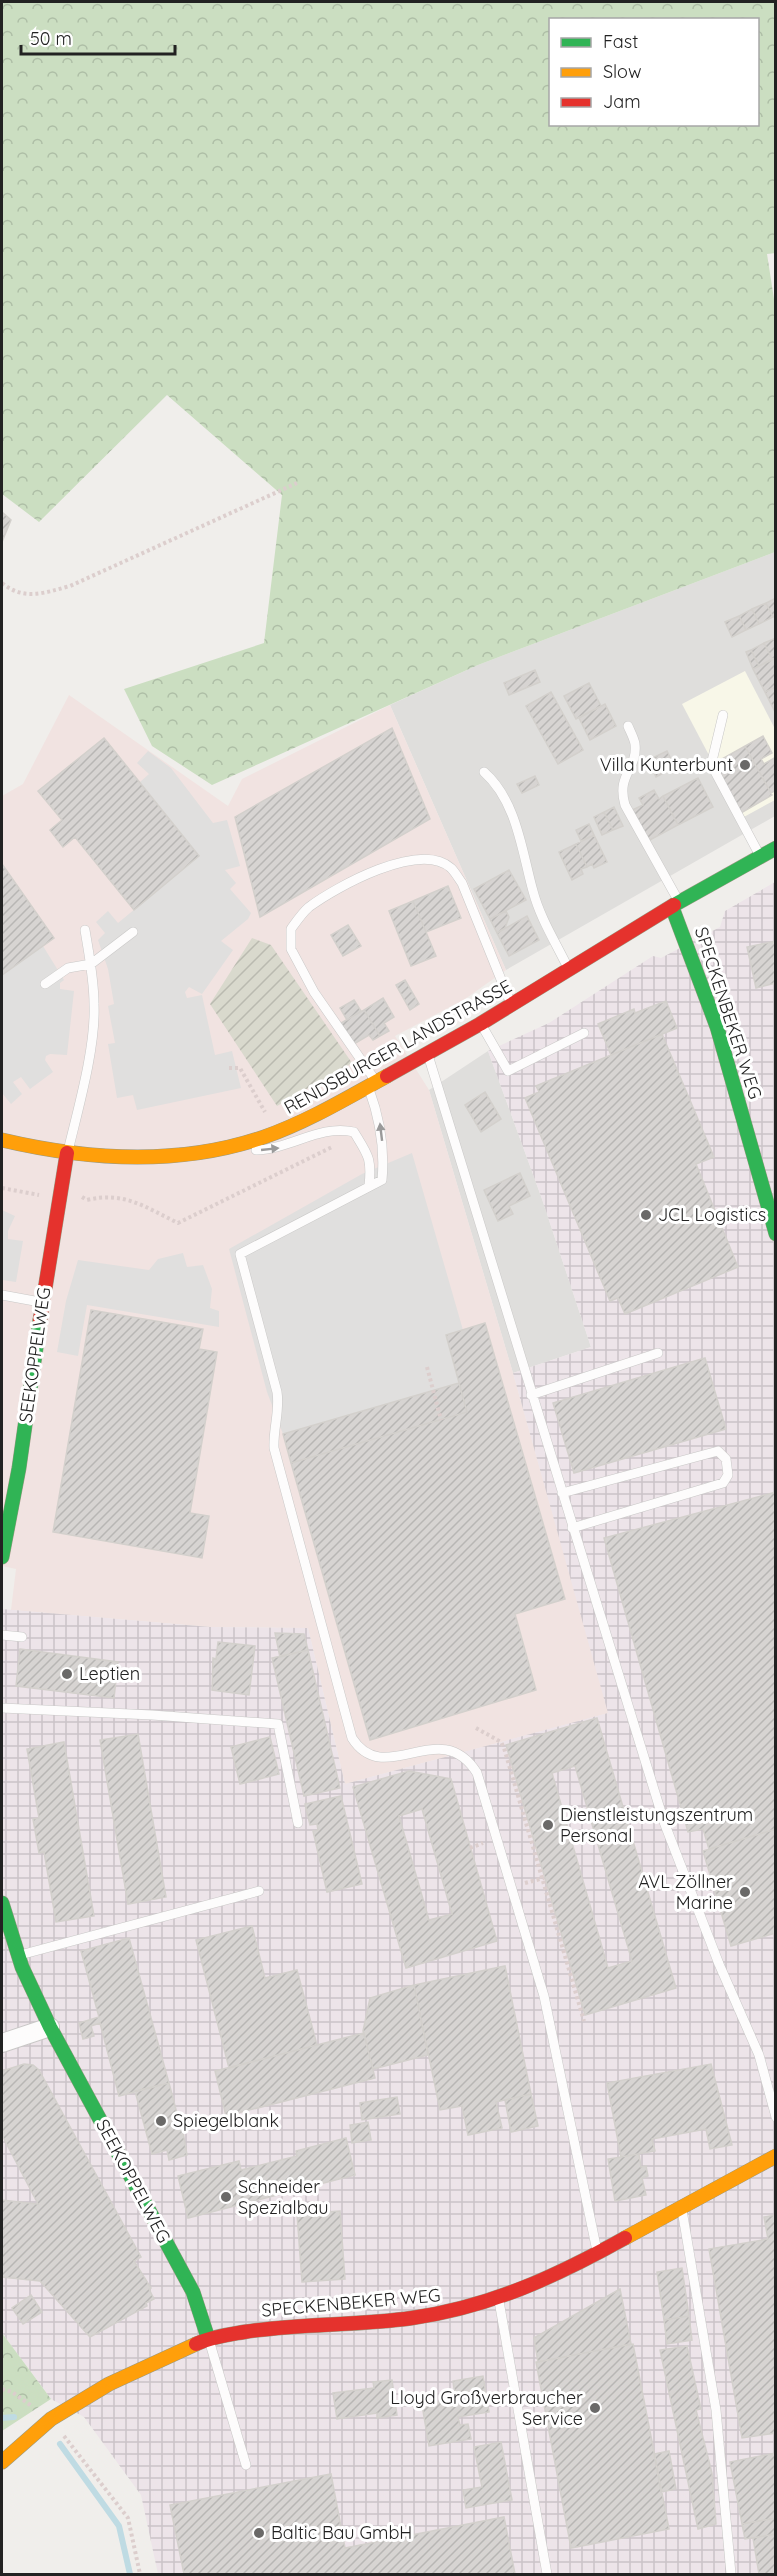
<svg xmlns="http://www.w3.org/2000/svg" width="777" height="2576" font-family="Quicksand,sans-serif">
  <defs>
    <pattern id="industrial-grid" width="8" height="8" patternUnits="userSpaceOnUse" patternTransform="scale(1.5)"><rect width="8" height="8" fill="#ede4e9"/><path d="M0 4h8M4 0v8" fill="none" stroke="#cbc3c8"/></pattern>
    <pattern id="construction-furrows" width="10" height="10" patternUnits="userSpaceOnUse" patternTransform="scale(1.5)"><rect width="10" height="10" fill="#d9d9cd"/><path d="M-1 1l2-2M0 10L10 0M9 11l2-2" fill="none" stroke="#babab0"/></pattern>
    <pattern id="forest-crowns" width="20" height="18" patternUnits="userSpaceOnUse" patternTransform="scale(1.5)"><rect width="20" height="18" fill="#cbdec1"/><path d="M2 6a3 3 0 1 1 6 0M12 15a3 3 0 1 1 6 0" fill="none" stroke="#aebea6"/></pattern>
    <pattern id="building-hatch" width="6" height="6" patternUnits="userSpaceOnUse" patternTransform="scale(1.5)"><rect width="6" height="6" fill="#d7d4d2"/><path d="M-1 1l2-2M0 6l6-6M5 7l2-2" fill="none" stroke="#b8b6b4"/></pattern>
  </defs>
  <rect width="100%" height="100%" fill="#f0eeeb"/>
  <path fill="#dfdedc" d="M 775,552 L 775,816 L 506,970 L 390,705 L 478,665 Z
    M 488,1051 L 542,1199 L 591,1347 L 513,1373 L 429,1090 Z"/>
  <path fill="#f1e3e1" d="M 69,695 L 228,806 L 242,779 L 390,705 L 506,970 L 465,999 L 395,1036 L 429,1090 L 513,1373 L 609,1713 L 345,1784 L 308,1628 L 210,1627 L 11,1610 L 16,1569 L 2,1566 L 2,796 L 23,784 Z"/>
  <path fill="url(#industrial-grid)" d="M 775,882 L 775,2574 L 158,2574 L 141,2495 L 84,2417 L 51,2399 L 2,2333 L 2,1609 L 210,1627 L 308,1628 L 345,1784 L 608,1713 L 513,1373 L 591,1347 L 542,1199 L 488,1051 L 549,1023 L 653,956 L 661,958 L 720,927 L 725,911 Z"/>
  <path fill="#f8f7e8" d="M 745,671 L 775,729 L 775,800 L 742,818 L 682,704 Z"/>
  <path fill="url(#construction-furrows)" d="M 252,938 L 271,945 L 352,1063 L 277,1106 L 210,1004 Z"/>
  <path fill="url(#forest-crowns)" fill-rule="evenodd" d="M 2,2 L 775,2 L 776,253 L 767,254 L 776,312 L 775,552 L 478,665 L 212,785 L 152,746 L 124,689 L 264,643 L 282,495 L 167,395 L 39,522 L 2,494 ZM 550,20 L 758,20 L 758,124 L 550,124 Z
    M 2,2333 L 51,2399 L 2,2431 Z"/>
  <path fill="#e0dfde" d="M 148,751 L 171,768 L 213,823 L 227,820 L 240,866 L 225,870 L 236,883 L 230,889 L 251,913 L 248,919 L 221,941 L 233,950 L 202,994 L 189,987 L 185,992 L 187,998 L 202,995 L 215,1055 L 232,1051 L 241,1088 L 137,1110 L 133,1095 L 117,1098 L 108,1044 L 115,1043 L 108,1006 L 114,1004 L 108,969 L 98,940 L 105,933 L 96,922 L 108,911 L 118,923 L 199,856 L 140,782 L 149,774 L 137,763 Z
    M 43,946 L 64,980 L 60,983 L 60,989 L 74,991 L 67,1055 L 50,1054 L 46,1056 L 45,1060 L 53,1072 L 30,1089 L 21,1077 L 13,1082 L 22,1094 L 11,1104 L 2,1093 L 2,975 Z
    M 412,1153 L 463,1330 L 446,1335 L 459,1383 L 283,1434 L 267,1392 L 229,1249 L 362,1174 Z
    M 2,1210 L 15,1216 L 8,1231 L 8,1239 L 23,1241 L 16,1282 L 2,1280 Z
    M 183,1253 L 187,1267 L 203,1265 L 212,1289 L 210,1308 L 219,1311 L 219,1327 L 87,1305 L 78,1356 L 57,1352 L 66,1301 L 78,1260 L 149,1270 L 158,1259 Z"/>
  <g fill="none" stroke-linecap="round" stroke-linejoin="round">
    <path stroke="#bfdbe3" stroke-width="6" d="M 2,2418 L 14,2417
      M 60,2444 L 119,2526 L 130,2574"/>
  </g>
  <path fill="url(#building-hatch)" stroke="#d3d0cc" stroke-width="1.5" fill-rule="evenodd" d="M 2,512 L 11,520 L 2,542 Z
    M 776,598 L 776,616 L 773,617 L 766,603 Z
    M 766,603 L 773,617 L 759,624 L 752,609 Z
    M 752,609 L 759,624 L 746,630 L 739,616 Z
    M 739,616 L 746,630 L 732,637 L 725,622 Z
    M 776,638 L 776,658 L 772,659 L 764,643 Z
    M 764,643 L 772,659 L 759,666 L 751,650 Z
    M 751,650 L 759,666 L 753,669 L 746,652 Z
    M 776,658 L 776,687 L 765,692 L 753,669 Z
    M 535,670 L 540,682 L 509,695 L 504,683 Z
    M 589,683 L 601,706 L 576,719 L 564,696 Z
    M 776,687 L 776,714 L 765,692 Z
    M 551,692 L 583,750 L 558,764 L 526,706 Z
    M 605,704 L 616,726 L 590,740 L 579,718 Z
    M 392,728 L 430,819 L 260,917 L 235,817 Z
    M 763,736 L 772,753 L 761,759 L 764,764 L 776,757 L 776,790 L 771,793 L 745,746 Z
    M 104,738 L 199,856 L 134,910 L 75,837 L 63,847 L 50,830 L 62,820 L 38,791 Z
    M 745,746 L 772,795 L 741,813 L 713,764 Z
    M 667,751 L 675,767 L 656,777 L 648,760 Z
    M 535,776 L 539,785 L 522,793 L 517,784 Z
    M 698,778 L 713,807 L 678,825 L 663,796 Z
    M 654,790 L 659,799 L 663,796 L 678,825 L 648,841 L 632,810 L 643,805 L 639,798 Z
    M 614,807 L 623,826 L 613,830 L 604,812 Z
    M 604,812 L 613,830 L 602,835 L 594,817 Z
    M 589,824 L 594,835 L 581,841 L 576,830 Z
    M 594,835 L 607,862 L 594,868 L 592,864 L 587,867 L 576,844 Z
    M 576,844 L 587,867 L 581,869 L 583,874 L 572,880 L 559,852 Z
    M 2,864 L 54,938 L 2,975 Z
    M 509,870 L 526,900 L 490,919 L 474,889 Z
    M 448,886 L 461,918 L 426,932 L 413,901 Z
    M 413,901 L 436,956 L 411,966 L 389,911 Z
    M 506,911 L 509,917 L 505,928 L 497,933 L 490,919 Z
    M 527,916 L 539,940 L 509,956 L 497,933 Z
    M 348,925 L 361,946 L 343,956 L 331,935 Z
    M 776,941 L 776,983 L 756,988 L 747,947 Z
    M 405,980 L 419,1004 L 410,1010 L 396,985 Z
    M 383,998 L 394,1017 L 384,1023 L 389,1031 L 380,1036 L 364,1010 Z
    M 354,1000 L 361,1011 L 347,1020 L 340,1008 Z
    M 666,1001 L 677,1028 L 611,1055 L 598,1024 L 634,1009 L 635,1013 Z
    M 364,1010 L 380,1036 L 373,1040 L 369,1035 L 354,1044 L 341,1023 Z
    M 662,1034 L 714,1157 L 696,1164 L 738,1267 L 625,1314 L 618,1298 L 610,1301 L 525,1098 L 539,1092 L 536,1086 Z
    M 485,1092 L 501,1119 L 481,1132 L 465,1105 Z
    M 520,1173 L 530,1196 L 509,1206 L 513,1214 L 498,1221 L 484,1190 Z
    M 91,1310 L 203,1329 L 199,1349 L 217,1352 L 190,1513 L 209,1516 L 202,1558 L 53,1532 Z
    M 485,1323 L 565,1599 L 515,1614 L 536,1690 L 370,1740 L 291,1463 L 467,1412 L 446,1335 Z
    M 705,1358 L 726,1429 L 574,1473 L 553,1403 Z
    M 459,1383 L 467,1412 L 291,1463 L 283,1434 Z
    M 776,1492 L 776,1829 L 709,1849 L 703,1829 L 688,1832 L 604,1538 Z
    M 275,1633 L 304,1634 L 308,1650 L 280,1657 Z
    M 218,1642 L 255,1646 L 249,1695 L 212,1690 L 213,1658 L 216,1659 Z
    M 20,1649 L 118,1662 L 114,1698 L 16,1686 Z
    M 308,1650 L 340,1788 L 304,1796 L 272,1658 Z
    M 597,1718 L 676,1988 L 585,2015 L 506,1745 ZM 575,1766 L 632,1961 L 608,1968 L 552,1773 Z
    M 138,1734 L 166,1897 L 128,1904 L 100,1740 Z
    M 270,1737 L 279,1774 L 240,1784 L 231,1747 Z
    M 64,1742 L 94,1916 L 56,1922 L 44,1852 L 39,1853 L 33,1819 L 39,1818 L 27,1749 Z
    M 409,1771 L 451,1779 L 497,1941 L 406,1968 L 353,1787 ZM 422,1809 L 452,1914 L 429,1920 L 399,1816 Z
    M 341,1796 L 362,1884 L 327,1892 L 313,1831 L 318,1830 L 317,1824 L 310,1825 L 305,1804 Z
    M 776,1829 L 776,1933 L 731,1946 L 703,1851 Z
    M 252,1926 L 265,1978 L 297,1970 L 317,2045 L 229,2068 L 196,1940 Z
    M 129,1938 L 169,2083 L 119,2096 L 100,2023 L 91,2026 L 94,2036 L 83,2039 L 79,2023 L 99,2017 L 81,1951 Z
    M 505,1966 L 531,2094 L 496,2102 L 502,2128 L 468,2135 L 462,2106 L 440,2110 L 414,1985 Z
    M 414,1985 L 428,2055 L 373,2069 L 363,2031 L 370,1998 Z
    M 364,2033 L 375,2078 L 226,2116 L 215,2071 Z
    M 24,2064 L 33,2065 L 39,2070 L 141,2257 L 134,2261 L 151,2288 L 149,2289 L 154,2299 L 146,2303 L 147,2306 L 90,2337 L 40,2281 L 2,2277 L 2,2200 L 38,2204 L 2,2135 L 2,2071 Z
    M 711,2064 L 732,2145 L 710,2149 L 706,2129 L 652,2139 L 655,2151 L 621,2157 L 607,2083 Z
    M 169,2083 L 179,2121 L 185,2121 L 187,2131 L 183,2132 L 187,2155 L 169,2160 L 167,2150 L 152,2154 L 135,2091 Z
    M 531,2094 L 538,2126 L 511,2132 L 505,2100 Z
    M 397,2097 L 400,2114 L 362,2120 L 360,2103 Z
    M 368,2122 L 371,2140 L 352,2143 L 350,2125 Z
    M 346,2138 L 355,2175 L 188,2218 L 178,2176 L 239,2161 L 241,2170 L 297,2156 L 296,2151 Z
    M 639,2154 L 641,2167 L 646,2166 L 648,2176 L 642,2178 L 646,2195 L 615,2201 L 608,2159 Z
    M 340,2211 L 345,2279 L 302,2282 L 297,2214 Z
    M 776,2215 L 776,2433 L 742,2438 L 709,2249 L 768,2239 L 764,2217 Z
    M 682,2268 L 689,2316 L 664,2320 L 657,2272 Z
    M 620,2289 L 631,2344 L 538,2362 L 534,2338 Z
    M 31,2295 L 42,2312 L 23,2324 L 12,2308 Z
    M 689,2316 L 692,2340 L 667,2344 L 664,2320 Z
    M 633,2344 L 669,2529 L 571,2548 L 536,2362 Z
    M 687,2346 L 701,2409 L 696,2410 L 712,2473 L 716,2524 L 698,2529 L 660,2350 Z
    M 483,2376 L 489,2412 L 458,2417 L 460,2425 L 468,2424 L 471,2439 L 429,2446 L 422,2405 L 459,2398 L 459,2395 L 455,2396 L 453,2381 Z
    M 392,2380 L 397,2415 L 377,2418 L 377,2413 L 337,2419 L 333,2393 L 374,2388 L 373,2382 Z
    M 501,2442 L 512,2500 L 466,2508 L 463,2490 L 482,2487 L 474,2447 Z
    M 669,2451 L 676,2489 L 661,2492 L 654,2454 Z
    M 776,2453 L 776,2518 L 742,2524 L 730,2462 Z
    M 331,2474 L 345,2548 L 504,2517 L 515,2574 L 184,2574 L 170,2505 Z
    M 776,2518 L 776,2534 L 745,2539 L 742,2524 Z
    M 776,2534 L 776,2574 L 759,2574 L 753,2538 Z"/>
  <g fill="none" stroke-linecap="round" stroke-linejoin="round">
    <defs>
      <path id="lane" d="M 723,715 L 712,761 L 713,768 L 759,854
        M 628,726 C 630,731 634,738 635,744 C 638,769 616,774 625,805 L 678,900
        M 484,772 C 517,801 522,852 533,891 C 540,918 556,943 568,968
        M 45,984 L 68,968 L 91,964 L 133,932
        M 481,1024 L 508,1071 L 584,1033
        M 428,1055 L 664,1822 L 719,1964 L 759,2055 L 776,2117
        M 375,1080 L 314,992 L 291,949 L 291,929 C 296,922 302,913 309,907 C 336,887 420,840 451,868 C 455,872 459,879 462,883 L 511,1004
        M 369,1089 C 380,1119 385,1148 382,1180 L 240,1254 L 277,1392 C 280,1411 273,1429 274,1448 L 352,1738 C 385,1790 440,1714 477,1773 L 544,1996 L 597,2251
        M 256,1150 C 291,1149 320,1124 354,1132 C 368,1155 372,1158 369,1186
        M 68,1151 C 78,1109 96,1047 94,1004 C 94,979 89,955 85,930
        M 2,1295 L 40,1302
        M 531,1395 L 658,1353
        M 562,1493 L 718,1451 L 726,1459 L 728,1475 L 723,1483 L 572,1528
        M 2,1635 L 22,1637
        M 2,1708 L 152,1715 L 278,1724 L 298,1823
        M 20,1955 L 259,1891
        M 682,2210 L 716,2410 L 731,2574
        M 499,2301 L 547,2574
        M 209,2340 L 246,2465"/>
      <path id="street" d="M 2,2043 L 50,2027"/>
      <path id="fast" d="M 674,905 L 776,848
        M 672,907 L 717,1027 L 776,1234
        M 2,1557 L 19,1468 L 40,1320
        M 2,1903 L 22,1967 L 50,2027 L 193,2292 L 208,2338"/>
      <path id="slow" d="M 2,1140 C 87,1160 180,1166 264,1137 C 307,1122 347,1098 387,1076
        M 625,2238 L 776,2156
        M 2,2462 L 51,2419 L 109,2384 L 196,2344"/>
      <path id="jam" d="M 387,1076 L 480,1024 L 674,905
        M 40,1320 L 67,1153
        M 196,2344 C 211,2337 227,2335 244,2332 C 300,2323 357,2326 412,2318 C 490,2307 557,2276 625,2238"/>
    </defs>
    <use href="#lane" stroke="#c9c8c7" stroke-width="10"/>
    <use href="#street" stroke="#c9c8c7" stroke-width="20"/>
    <use href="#fast" stroke="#999a82" stroke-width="15"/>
    <use href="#slow" stroke="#999a82" stroke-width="15"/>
    <use href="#jam" stroke="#999a82" stroke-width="15"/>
    <path stroke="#dccecd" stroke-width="4" stroke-dasharray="3 3" stroke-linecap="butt" d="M 2,583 C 24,601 44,593 70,586 L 297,483
      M 229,1068 L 240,1068 L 265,1112
      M 2,1188 L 39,1195
      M 82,1197 L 87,1200 C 124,1191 145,1207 178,1223 L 332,1147
      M 427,1367 L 441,1420
      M 476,1728 L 501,1742 L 504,1748 L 584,2021
      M 470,1848 L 483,1843
      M 525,1883 L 544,1878
      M 2,2389 L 12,2392 L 33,2407
      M 64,2436 L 128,2518 L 140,2574"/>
    <use href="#lane" stroke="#fdfcfc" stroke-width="9"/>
    <use href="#street" stroke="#fdfcfc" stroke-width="18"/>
    <use href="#fast" stroke="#30b455" stroke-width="14"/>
    <use href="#slow" stroke="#ff9f0a" stroke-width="14"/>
    <use href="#jam" stroke="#e5322d" stroke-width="14"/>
  </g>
  <defs><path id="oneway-solid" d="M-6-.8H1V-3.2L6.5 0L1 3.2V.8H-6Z" transform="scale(1.5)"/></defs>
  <g fill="#9a9a9a">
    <use href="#oneway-solid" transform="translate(381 1132) rotate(-97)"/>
    <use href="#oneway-solid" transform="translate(270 1149) rotate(-6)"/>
  </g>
  <g fill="#6a6968" stroke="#fff" stroke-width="2">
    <circle cx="745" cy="765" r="6"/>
    <circle cx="646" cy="1215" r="6"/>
    <circle cx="67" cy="1674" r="6"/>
    <circle cx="548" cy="1825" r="6"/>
    <circle cx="745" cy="1892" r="6"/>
    <circle cx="161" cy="2121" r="6"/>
    <circle cx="226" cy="2197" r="6"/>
    <circle cx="595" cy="2408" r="6"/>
    <circle cx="259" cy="2533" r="6"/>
  </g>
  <g text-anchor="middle" stroke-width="6" stroke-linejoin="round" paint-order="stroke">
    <g font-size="18" fill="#222" stroke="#fff" text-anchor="start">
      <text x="733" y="771" text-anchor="end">Villa Kunterbunt</text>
      <text x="658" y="1221">JCL Logistics</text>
      <text x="79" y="1680">Leptien</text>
      <text x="560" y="1821">Dienstleistungszentrum<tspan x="560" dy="21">Personal</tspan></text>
      <text x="733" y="1888" text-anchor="end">AVL Zöllner<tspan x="733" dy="21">Marine</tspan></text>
      <text x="173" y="2127">Spiegelblank</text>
      <text x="238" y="2193">Schneider<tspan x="238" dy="21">Spezialbau</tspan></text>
      <text x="583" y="2404" text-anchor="end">Lloyd Großverbraucher<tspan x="583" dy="21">Service</tspan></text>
      <text x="271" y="2539">Baltic Bau GmbH</text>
    </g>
    <g font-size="18" fill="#222" stroke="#fff">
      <text transform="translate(728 1013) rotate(72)" y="6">SPECKENBEKER WEG</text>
      <text transform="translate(398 1047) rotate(-29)" y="6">RENDSBURGER LANDSTRASSE</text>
      <text transform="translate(35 1355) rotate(-82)" y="6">SEEKOPPELWEG</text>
      <text transform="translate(133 2181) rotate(62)" y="6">SEEKOPPELWEG</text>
      <text transform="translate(351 2303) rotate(-5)" y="6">SPECKENBEKER WEG</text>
    </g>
  </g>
  <rect width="777" height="2576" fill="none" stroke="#222222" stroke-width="6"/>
  <rect x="549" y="18" width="210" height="108" fill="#ffffff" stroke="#a7a7a7" stroke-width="1.5"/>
  <rect x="561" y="38" width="30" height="9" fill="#30b455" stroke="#a7a7a7" stroke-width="1.5"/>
  <text x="603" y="48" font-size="18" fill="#222222">Fast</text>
  <rect x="561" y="68" width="30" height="9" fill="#ff9f0a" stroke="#a7a7a7" stroke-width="1.5"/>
  <text x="603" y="78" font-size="18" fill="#222222">Slow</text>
  <rect x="561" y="98" width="30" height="9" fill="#e5322d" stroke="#a7a7a7" stroke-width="1.5"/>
  <text x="603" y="108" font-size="18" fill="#222222">Jam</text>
  <path d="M21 45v9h154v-9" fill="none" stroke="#222222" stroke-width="3"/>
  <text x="30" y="45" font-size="18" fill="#222222" stroke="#ffffff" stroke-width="4.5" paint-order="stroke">50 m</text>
</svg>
